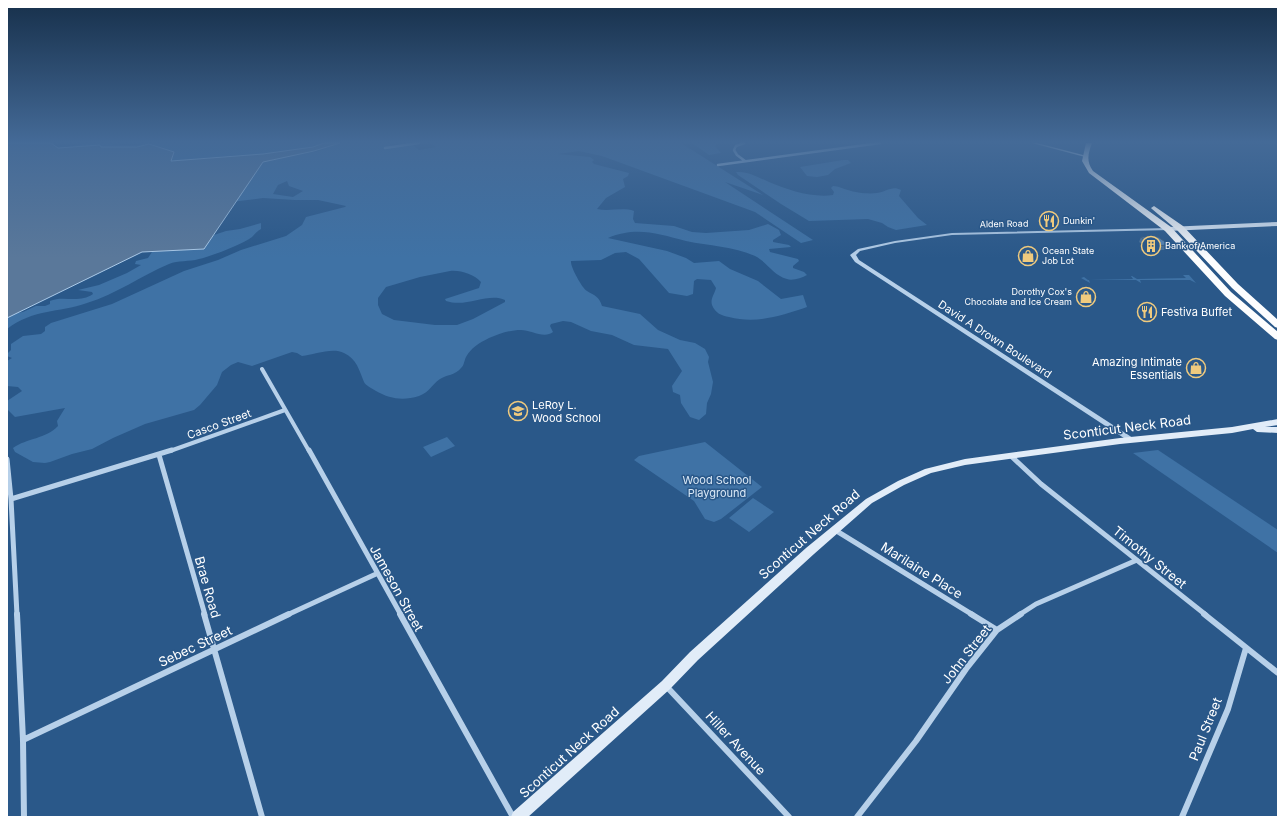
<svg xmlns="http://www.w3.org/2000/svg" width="1285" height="824" font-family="Inter,sans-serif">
  <rect width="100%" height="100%" fill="#2a5889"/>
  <path fill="#3f72a5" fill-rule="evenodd" d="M 147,143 L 325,143 L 303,149 L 243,157 L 241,155 L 171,161 L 165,149 L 157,148 L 152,144 L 134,147 L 101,147 L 100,145 L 69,148 C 94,137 122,150 147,143 Z
    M 339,143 L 388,143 L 392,146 L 408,143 L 426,143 L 413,145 L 419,150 L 436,147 L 431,143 L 681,143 L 763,195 L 725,182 L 813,240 L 801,243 L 755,212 L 602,156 L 579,151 L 558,154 L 590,157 L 594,160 L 592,162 L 594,164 L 629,173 L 628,176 L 623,179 L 625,187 L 606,198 L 597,209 C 609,212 622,207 634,211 L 633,219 L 635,223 L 674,226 L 692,232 L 706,233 L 749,230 L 768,224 L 779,230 L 781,235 L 773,240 L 773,242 L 789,245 L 791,247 L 769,249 L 770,252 L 798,259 L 799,261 L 793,266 L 793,268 L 804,272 L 807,275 C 802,278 792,281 787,279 C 773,275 767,262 755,256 C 733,246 709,246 686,241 C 658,234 637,226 608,238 L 667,251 L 686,258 L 694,263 L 719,261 L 730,269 L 758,281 L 781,299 L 803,295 L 807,307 C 781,316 756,324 729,317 C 722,316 715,313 712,305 C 710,299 715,293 716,288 L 711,280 L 697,279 L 694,281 L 693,294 L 687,296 L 669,293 L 639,259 L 626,252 L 615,253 L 601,260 L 571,261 C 570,266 582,288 587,291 C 595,296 599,296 602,306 L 640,314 L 658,330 L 680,340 L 695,343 L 705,349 L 709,357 L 708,362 L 713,382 L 711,394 L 707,403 L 706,414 L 699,420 L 690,417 L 681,403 L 680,395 L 673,392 L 672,386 L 682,371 L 668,349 L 634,345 L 612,335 L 591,331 L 571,322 L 563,321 L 551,324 L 550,326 L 553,332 C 544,339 531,330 521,330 C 509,330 499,334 489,338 C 479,343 471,348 466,357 C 464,361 464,366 461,368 C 456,375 446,375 440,379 C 431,385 430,392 419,396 C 403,401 390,399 376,391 C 372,388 366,386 364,382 C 359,370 357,359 344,353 C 332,347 314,355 302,356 L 297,353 L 292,352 L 252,366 L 238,362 L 231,365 L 222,372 L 217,385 L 200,405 L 194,410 L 145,424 L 113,438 L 92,449 L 72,454 L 50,462 L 45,463 L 33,462 L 15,452 L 13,448 C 27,438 46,439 58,426 L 57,421 L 65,408 L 15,417 L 7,409 L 7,401 L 22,391 L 18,387 L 7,386 L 8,370 L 7,370 L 7,361 L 12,358 L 7,356 L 7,354 L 11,350 L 11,344 L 23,336 L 41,334 L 45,331 L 45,327 L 51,323 L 112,304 L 184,271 L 218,260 L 241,250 L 286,236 L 302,225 L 306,217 L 345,207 L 346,206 L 318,200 L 295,200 L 263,198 L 231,202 L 254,166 L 268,160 L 318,151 ZM 287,181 L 289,186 L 303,191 L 293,197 L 273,194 L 278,185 ZM 450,271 C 461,270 473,274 481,282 L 479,288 L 445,299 L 446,301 C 467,308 488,292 505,300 L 505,302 L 473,319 L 457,325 L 435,325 L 394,320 L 382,314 L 378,305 L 378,298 L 386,287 L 420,277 Z
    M 692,143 L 717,143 L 715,146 L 721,153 L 709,155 Z
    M 843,160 L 848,160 L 851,163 L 835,169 L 828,175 L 817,177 L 807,176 L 800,167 Z
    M 736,172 C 749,171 757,177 769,182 C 788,190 812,198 833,195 L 834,192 L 831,188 L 833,186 C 839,186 843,189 848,190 C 856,193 869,194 877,193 C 886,192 892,185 901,190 L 899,196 L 918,218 L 927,225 L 896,230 L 888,227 L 882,223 L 868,219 L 809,221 L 781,204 L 738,175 Z
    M 261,223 L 261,229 C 257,231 255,234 252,237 C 241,245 212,256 199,259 C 189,262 178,260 169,264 C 140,276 117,294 87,303 C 58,313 33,309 7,329 L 7,314 L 23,312 L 36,306 L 45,306 L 50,304 L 50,301 C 63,295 79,304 93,294 L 92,292 L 78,290 L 99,285 L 127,273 L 141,265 L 135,264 L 136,261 L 148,258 L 152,252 L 205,238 L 226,231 L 240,229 Z
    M 1183,275 L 1189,275 L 1196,283 L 1190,280 L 1140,280 L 1141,283 L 1136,280 L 1089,280 L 1090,283 L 1081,278 L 1084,277 L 1088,280 L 1133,279 L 1131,276 L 1132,276 L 1137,279 L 1186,278 Z
    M 447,437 L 455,446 L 431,457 L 423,447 Z
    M 705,442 L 762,487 L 721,519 L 714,522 L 705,519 L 694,501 L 634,460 L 639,456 Z
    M 1158,450 L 1278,530 L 1278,553 L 1133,453 Z
    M 753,498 L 774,512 L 749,532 L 729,518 Z"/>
  <path fill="#5a789a" stroke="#accbe9" d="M 7,143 L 51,143 L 58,148 L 100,145 L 101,147 L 137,147 L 149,144 L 174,152 L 171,161 L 263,154 L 313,147 L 324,143 L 340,143 L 314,151 L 263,162 L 204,249 L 142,252 L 7,318 Z"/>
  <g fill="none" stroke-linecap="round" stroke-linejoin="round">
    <path stroke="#b7d0e9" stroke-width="2.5" d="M 744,143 L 736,146 L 734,150 L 737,155 L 745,161
      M 385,148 L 419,143
      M 718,165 L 880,143"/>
    <path stroke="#b7d0e9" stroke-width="4" d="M 262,369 L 309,451
      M 170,451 L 285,410"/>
    <path stroke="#b7d0e9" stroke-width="5" d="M 309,450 L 401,615
      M 159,455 L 205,615
      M 1011,456 L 1041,484 L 1206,615
      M 7,459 L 11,499 L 17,615
      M 11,499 L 172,450
      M 835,530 L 973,615
      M 287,615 L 376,574
      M 1019,615 L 1036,604 L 1137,560"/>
    <path stroke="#b7d0e9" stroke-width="6" d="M 17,614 L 23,740 L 24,817
      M 204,614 L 262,817
      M 400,614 L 513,817
      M 971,614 L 997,630
      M 1204,614 L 1278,673
      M 667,687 L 789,817
      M 23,740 L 289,614
      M 857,817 L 916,741 L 966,669 L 997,630 L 1021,614
      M 1182,817 L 1228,709 L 1246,648"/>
    <path fill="#b7d0e9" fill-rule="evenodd" d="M 1168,228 L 1170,228 L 1170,230 L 952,235 L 895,243 L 860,251 L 856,255 L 859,260 L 1133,438 L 1134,440 L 1133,442 L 1130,442 L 855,262 L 850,255 L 858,249 L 895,241 L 952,233 Z"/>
    <path fill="#e1ecf8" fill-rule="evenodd" d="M 1032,143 L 1037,143 L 1087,156 L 1085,157 Z
      M 1278,222 L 1278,226 L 1168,231 L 1165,229 L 1168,227 Z
      M 1278,419 L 1278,425 L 1265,427 L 1278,427 L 1278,433 L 1257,432 L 1253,429 L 1232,433 L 1120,444 L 965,465 L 931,473 L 904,485 L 872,503 L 814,554 L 698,660 L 670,689 L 528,817 L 511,817 L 513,812 L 662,681 L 690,652 L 806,548 L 866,499 L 898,481 L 925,469 L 965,459 L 1120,438 L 1232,427 Z"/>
    <path fill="#fcfdfe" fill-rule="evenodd" d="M 1086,143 L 1092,143 C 1088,154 1086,161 1093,171 L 1171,227 L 1231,292 L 1278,332 L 1278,340 L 1275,339 L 1225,296 L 1165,231 L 1089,173 L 1082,161 Z
      M 1154,206 L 1183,226 L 1238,284 L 1278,320 L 1278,328 L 1275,327 L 1232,288 L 1177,230 L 1152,209 L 1151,208 Z"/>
  </g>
  <path fill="#4a7199" d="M 1268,143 L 1278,143 L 1278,145 Z
    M 1141,237 L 1170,245 L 1168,250 L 1151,250 L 1139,242 Z"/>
  <path fill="#5683b2" stroke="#3c5c7d" d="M 1141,237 L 1158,237 L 1170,245 L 1153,246 Z"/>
  <linearGradient id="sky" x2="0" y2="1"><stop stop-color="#17304b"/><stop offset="0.55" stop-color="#446a97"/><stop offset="1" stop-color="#446a97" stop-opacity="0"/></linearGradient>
  <rect width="1285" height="258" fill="url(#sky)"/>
  <defs>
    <symbol id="restaurant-ring" viewBox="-11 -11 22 22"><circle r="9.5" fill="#2a5889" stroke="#efca7e" stroke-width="1.5"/><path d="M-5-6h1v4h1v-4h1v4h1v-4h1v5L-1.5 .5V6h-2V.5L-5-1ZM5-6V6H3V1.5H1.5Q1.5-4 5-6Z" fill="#efca7e"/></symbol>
    <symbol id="building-ring" viewBox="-11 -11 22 22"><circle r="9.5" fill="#2a5889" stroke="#efca7e" stroke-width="1.5"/><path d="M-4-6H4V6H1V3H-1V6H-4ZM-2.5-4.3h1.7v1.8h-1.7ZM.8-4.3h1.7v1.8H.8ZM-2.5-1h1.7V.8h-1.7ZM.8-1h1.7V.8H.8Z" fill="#efca7e"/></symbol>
    <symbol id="shop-ring" viewBox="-11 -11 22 22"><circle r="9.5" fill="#2a5889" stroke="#efca7e" stroke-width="1.5"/><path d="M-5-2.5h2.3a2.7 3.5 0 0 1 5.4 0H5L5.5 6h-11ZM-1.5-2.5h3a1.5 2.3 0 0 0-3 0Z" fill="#efca7e"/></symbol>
    <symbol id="school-ring" viewBox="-11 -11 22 22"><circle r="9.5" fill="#2a5889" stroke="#efca7e" stroke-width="1.5"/><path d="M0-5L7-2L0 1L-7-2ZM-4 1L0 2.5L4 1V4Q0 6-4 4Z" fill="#efca7e"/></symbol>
  </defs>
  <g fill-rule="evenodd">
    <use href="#restaurant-ring" x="1038" y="210" width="22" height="22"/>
    <use href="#building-ring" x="1140" y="235" width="22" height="22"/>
    <use href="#shop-ring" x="1017" y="245" width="22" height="22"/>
    <use href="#shop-ring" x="1075" y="286" width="22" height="22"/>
    <use href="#restaurant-ring" x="1136" y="301" width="22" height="22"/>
    <use href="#shop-ring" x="1185" y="357" width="22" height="22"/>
    <use href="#school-ring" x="507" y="400" width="22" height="22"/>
  </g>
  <g text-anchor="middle" stroke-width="3" stroke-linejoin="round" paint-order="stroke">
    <g font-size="9" fill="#fff" stroke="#2a5889" text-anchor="start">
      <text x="1063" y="224">Dunkin'</text>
      <text x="1165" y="249">Bank of America</text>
      <text x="1042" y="254">Ocean State<tspan x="1042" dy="10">Job Lot</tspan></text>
      <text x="1072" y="295" text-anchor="end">Dorothy Cox's<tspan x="1072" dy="10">Chocolate and Ice Cream</tspan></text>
    </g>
    <g font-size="9" fill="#fff" stroke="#2a5889">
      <text transform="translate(1004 224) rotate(-1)" y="3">Alden Road</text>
    </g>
    <g font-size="11" fill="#fff" stroke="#2a5889" text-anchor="start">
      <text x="1161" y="316">Festiva Buffet</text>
      <text x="1182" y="366" text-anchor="end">Amazing Intimate<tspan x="1182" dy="13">Essentials</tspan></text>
      <text x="532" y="409">LeRoy L.<tspan x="532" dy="13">Wood School</tspan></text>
    </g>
    <g font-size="11" fill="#fff" stroke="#2a5889">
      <text transform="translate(995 339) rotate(33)" y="4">David A Drown Boulevard</text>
      <text transform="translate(219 424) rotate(-20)" y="4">Casco Street</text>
    </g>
    <g font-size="11" fill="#dbe9f7" stroke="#2a5889">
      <text x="717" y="484">Wood School<tspan x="717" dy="13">Playground</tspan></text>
    </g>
    <g font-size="13" fill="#fff" stroke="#2a5889">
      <text transform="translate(1127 427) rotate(-7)" y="5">Sconticut Neck Road</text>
      <text transform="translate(809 534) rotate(-41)" y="5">Sconticut Neck Road</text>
      <text transform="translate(1150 557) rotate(39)" y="5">Timothy Street</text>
      <text transform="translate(922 570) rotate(32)" y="5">Marilaine Place</text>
      <text transform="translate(208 587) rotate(74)" y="5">Brae Road</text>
      <text transform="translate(397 588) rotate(61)" y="5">Jameson Street</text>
      <text transform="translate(195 646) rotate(-25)" y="5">Sebec Street</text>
      <text transform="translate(966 654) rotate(-52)" y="5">John Street</text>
      <text transform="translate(1205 729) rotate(-68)" y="5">Paul Street</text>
      <text transform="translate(736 743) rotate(47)" y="5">Hiller Avenue</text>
      <text transform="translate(569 752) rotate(-42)" y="5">Sconticut Neck Road</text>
    </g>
  </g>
  <rect width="1285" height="824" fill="none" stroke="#ffffff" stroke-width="16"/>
</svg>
